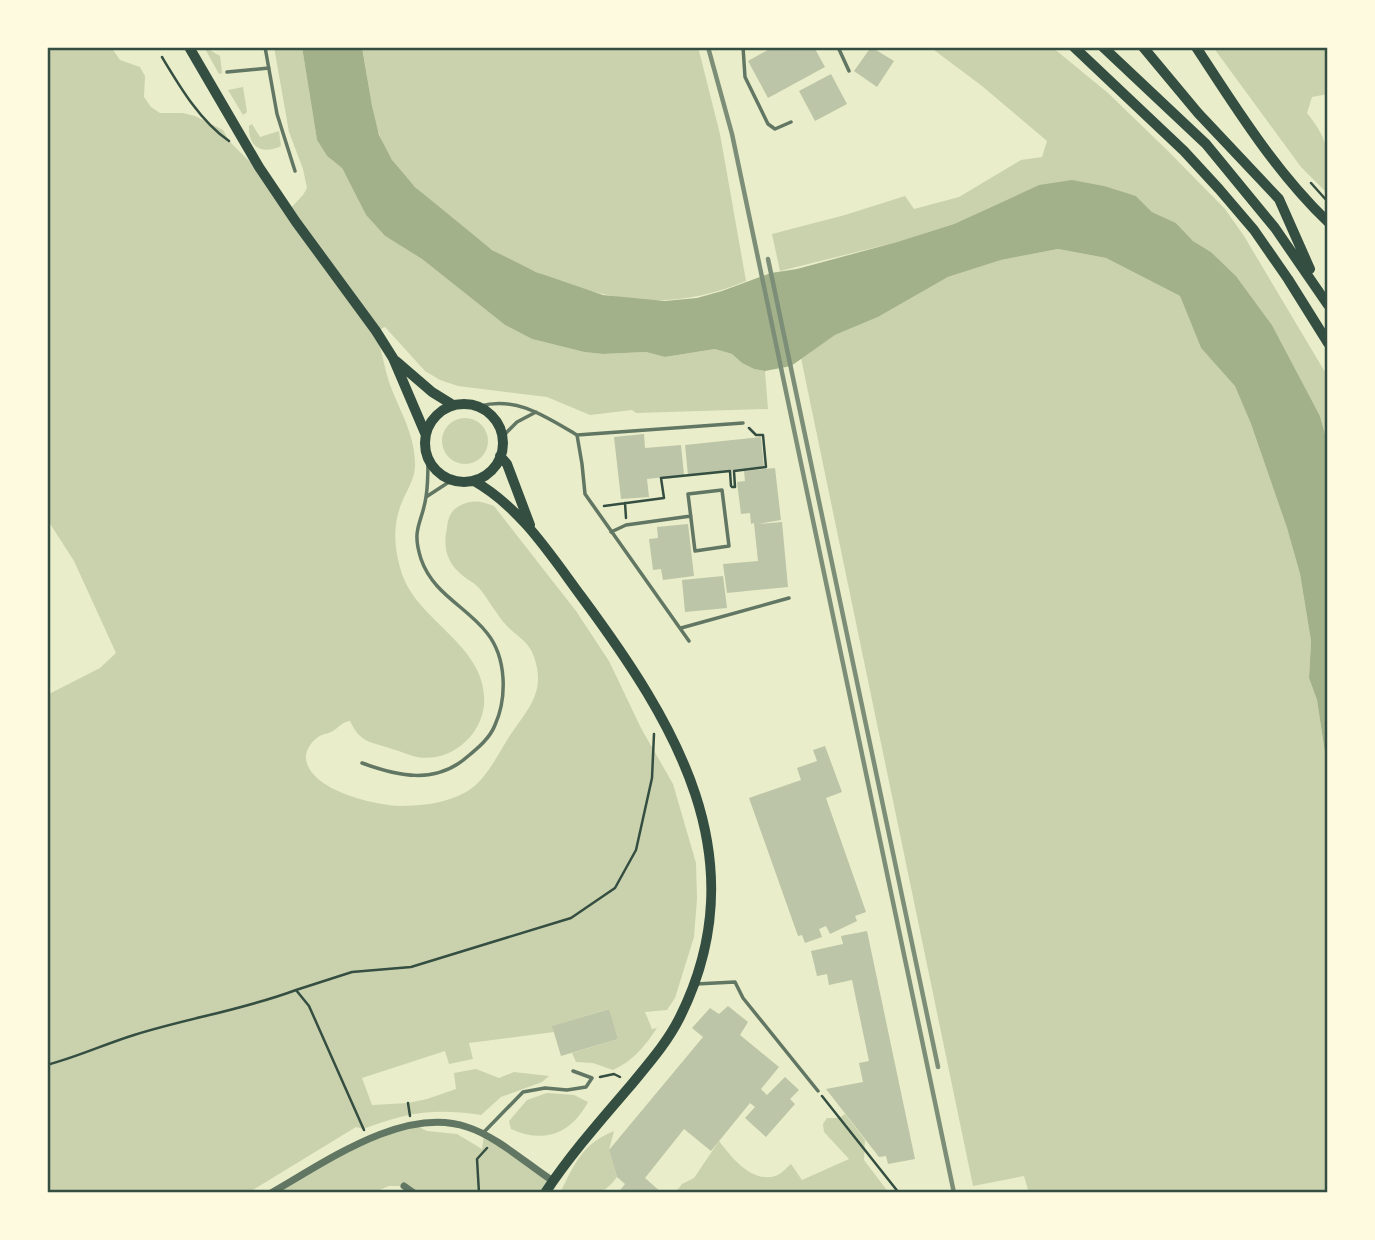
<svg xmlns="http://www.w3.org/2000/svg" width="1375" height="1240" font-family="'Alegreya Sans',sans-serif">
  <rect width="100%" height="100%" fill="#e9edc9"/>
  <path fill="#cad2ad" d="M 47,47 L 111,47 L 120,60 L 140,67 L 145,76 L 144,97 L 151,107 L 160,113 L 183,113 L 195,116 L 223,130 L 229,141 L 255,167 L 289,210 L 303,195 L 307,188 L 303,169 L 289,132 L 274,47 L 302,47 L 317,140 L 327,156 L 342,168 L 366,215 L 385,236 L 422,259 L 505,325 L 532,339 L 584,352 L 603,354 L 646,352 L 665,357 L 715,349 L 732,354 L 742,363 L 754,369 L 765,371 L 768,409 L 636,413 L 632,410 L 590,415 L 547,397 L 458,386 L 440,380 L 425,371 L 385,327 L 376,331 C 381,348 384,366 389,382 C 399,410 414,432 415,462 C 416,477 408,488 402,502 C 392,526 394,549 402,574 C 418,622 489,647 484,705 C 481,737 449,763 417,757 C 408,755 400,751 392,749 C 370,741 361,744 350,721 C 342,722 339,727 333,731 C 328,734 322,734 318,737 C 311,742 305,751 306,759 C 310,790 373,805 400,806 C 422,806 447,803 466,792 C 487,780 498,753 511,734 C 529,708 546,691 534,657 C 529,641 517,637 507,626 C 496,614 489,600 479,588 C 474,582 467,580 462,575 C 446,562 443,546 447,528 C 448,519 450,511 459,506 C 472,499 481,501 494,506 L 576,611 L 609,661 L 641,728 L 673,784 L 696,863 L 697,899 L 694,937 L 675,998 L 667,1010 L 645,1012 L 652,1029 L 657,1028 C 645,1046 633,1061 613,1070 L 593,1063 L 576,1062 L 572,1053 L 618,1039 L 608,1009 L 553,1026 L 554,1032 L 469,1043 L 473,1059 L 449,1064 L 445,1051 L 362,1078 L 372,1105 L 408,1103 L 427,1099 L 456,1089 L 454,1073 L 476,1069 L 499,1078 L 514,1072 L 549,1076 L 542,1082 L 501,1097 L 481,1115 C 435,1108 407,1112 363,1129 L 356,1127 L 248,1193 L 47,1193 L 47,695 L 100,668 L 116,653 L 74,561 L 47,519 Z
    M 204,47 L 210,47 L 210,50 L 220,56 L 222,73 L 219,74 Z
    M 362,47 L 698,47 L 720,134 L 746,281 C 679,310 616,304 549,277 C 530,269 509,261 491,249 C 475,239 460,225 445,213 C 427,197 406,181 392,160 C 370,127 370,85 362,47 Z
    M 930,47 L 1052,47 L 1108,93 L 1168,151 L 1225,209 L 1244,236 L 1328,377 L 1328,445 L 1320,416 L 1272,325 L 1236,276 L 1211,252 L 1193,241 L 1176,223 L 1152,212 L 1136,196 L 1039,185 L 954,224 L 897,242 L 780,271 L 772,234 L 845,215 L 905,196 L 914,209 L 959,197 L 1021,160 L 1042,157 L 1047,141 L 982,86 Z
    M 1213,47 L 1328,47 L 1328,94 L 1312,97 L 1307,113 C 1332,144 1328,156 1328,194 L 1301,167 Z
    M 243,87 L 247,112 L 243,115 L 228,90 Z
    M 252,124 L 260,137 L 279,131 L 281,146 C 263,155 248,148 249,126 Z
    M 1058,249 L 1106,258 L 1180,296 L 1201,348 L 1235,385 L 1251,424 L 1287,528 L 1300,574 L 1311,641 L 1309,678 L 1317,700 L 1328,773 L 1328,1193 L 1029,1193 L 1024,1176 L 973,1186 L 801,358 L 835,335 L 878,317 L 948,277 L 1001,260 Z
    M442 441a23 23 0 1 1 46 0a23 23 0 1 1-46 0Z
    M 547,1093 L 574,1095 L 588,1102 C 571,1134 544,1144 511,1129 L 509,1121 L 527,1100 Z
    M 845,1114 L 865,1140 L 864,1160 L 889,1193 L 675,1193 L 682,1184 L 694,1178 L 719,1141 C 732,1158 753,1185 778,1175 C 782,1173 787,1167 791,1164 L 802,1180 L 849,1159 L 824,1132 L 823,1124 L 827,1118 L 839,1118 Z
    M 411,1123 L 427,1131 L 457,1134 L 482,1149 L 484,1135 L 553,1181 L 545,1193 L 414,1193 L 404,1186 L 389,1186 L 372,1193 L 271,1193 L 369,1139 Z
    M 614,1131 L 609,1150 L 617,1177 C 601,1200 585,1193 560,1193 C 575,1163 582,1144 614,1131 Z"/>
  <path fill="#a3b18a" d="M 302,47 L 362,47 L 372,106 L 379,135 L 392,160 L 415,187 L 492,250 L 536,272 L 603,295 L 665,301 L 697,298 L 722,291 L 771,273 L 797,269 L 897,242 L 954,224 L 1039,185 L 1072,180 L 1104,186 L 1136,196 L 1152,212 L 1176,223 L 1193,241 L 1211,252 L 1236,276 L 1272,325 L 1320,416 L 1328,445 L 1328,773 L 1317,700 L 1309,678 L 1311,641 L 1300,574 L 1287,528 L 1251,424 L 1235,386 L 1201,348 L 1180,296 L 1106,258 L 1058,249 L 1001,260 L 948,277 L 878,317 L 835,335 L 791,366 L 765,371 L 754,369 L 742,363 L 732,354 L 715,349 L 665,357 L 646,352 L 603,354 L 584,352 L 532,339 L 505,325 L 422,259 L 385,236 L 366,215 L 342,168 L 327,156 L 317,140 Z"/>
  <path fill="#bcc5a7" d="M 773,47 L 814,47 L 825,67 L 768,98 L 748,61 Z
    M 871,47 L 894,61 L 877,87 L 854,71 Z
    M 831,74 L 847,104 L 815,121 L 799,91 Z
    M 644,434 L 645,448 L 681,445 L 684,475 L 647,479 L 649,497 L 621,499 L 614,437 Z
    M 761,437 L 764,467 L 688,475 L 685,445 Z
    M 775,468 L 781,520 L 758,524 L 782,522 L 788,587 L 727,593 L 723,564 L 758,561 L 754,523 L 751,524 L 750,513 L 741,514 L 737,482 L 745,481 L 744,471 Z
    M 688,524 L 694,576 L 663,580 L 661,569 L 653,570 L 649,539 L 658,538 L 657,527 Z
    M 723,576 L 727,608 L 685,612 L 682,580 Z
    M 825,746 L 842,792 L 826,798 L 866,912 L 855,916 L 857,921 L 830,934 L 826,926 L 819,929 L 822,937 L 805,943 L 802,935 L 798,936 L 749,798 L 801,780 L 797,768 L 817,761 L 813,750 Z
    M 867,931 L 915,1159 L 888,1164 L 886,1156 L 879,1157 L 826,1089 L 863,1082 L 859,1063 L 869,1061 L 852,980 L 829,985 L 827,974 L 817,976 L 811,951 L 843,944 L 841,936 Z
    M 728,1006 L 748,1022 L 740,1035 L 779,1067 L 761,1089 L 767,1095 L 785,1077 L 799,1090 L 790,1099 L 795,1104 L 766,1137 L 745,1118 L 755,1107 L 750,1103 L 711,1151 L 684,1129 L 645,1178 L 662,1193 L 618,1193 L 625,1184 L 617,1177 L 609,1150 L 703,1037 L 692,1028 L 710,1008 L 719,1014 Z
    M 609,1009 L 618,1039 L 561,1056 L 552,1026 Z"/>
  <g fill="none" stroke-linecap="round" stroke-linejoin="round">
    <path stroke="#344e41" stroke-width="2.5" d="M 162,57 C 180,87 200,121 229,141
      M 1311,183 L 1328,202
      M 732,487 L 735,487 L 734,471 L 766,467 L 763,435 L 756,435 L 749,428
      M 625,503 L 626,518
      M 604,506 L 664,498 L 661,478 L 730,471 L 731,486
      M 296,990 L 352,972 L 411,967 L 571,918 L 615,888 L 636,850 L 652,778 L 654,734
      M 47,1065 C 77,1057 105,1044 134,1035 C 188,1018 243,1010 296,990 L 309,1006 L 364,1130
      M 600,1077 L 614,1074 L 620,1077
      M 822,1096 L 899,1193
      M 408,1103 L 410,1116
      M 479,1193 L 477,1159 L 487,1148"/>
    <path stroke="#617663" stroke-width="3.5" d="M 265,47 L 277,114 L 295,171
      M 743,47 L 745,77 L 768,124 L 775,129 L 791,122
      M 838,47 L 849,71
      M 227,72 L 269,68
      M 480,406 C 517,396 546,417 577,435 L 582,464 L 585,494 L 689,641
      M 577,435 L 743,423
      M 503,436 L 517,422 L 536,412
      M 722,490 L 729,546 L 695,551 L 688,494 Z
      M 426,497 L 452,480
      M 611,532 L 626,525 L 691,516
      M 681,628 L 789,598
      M 362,763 C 398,776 435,785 467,757 C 478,748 490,738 495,725 C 507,698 507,658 487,633 C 466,606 433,594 421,559 C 411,528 422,524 426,497 C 428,485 428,471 428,459
      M 696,984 L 735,982 L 743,998 L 818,1091
      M 484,1132 L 523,1092 L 545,1088 L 567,1090 L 586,1087 L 592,1078 L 573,1071"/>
    <path stroke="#617663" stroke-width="7" d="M 404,1186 L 414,1193
      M 271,1193 C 324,1163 404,1105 467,1127 C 496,1136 527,1164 553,1181"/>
    <path stroke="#344e41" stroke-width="10" d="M 189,47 L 259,167 L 296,222 L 376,331 L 393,358 L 425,433
      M 396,361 L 432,392 L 453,405
      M425 443a39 39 0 1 1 78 0a39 39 0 1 1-78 0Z
      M 500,456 L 507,464 L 530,525
      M 474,481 C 520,507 550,554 581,596 C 675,723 759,858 680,1017 C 667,1043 649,1063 631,1085 C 601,1120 570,1155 545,1193"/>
    <path stroke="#344e41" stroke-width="10" d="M 1196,47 C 1236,108 1275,171 1328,222"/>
    <path stroke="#344e41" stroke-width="10" d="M 1074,47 L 1184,151 L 1219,189 L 1254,230 L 1288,279 L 1328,343
      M 1103,47 L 1206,144 L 1275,228 L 1328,305
      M 1143,47 L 1198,113 L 1279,199 L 1310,269"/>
    <path stroke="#7c8e77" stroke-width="4.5" d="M 708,47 L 732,134 L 954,1193
      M 768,259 L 938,1067"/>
  </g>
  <rect width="1375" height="1240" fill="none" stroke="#fefae0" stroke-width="98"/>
  <rect x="49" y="49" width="1277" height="1142" fill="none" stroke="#344e41" stroke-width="2.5"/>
</svg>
